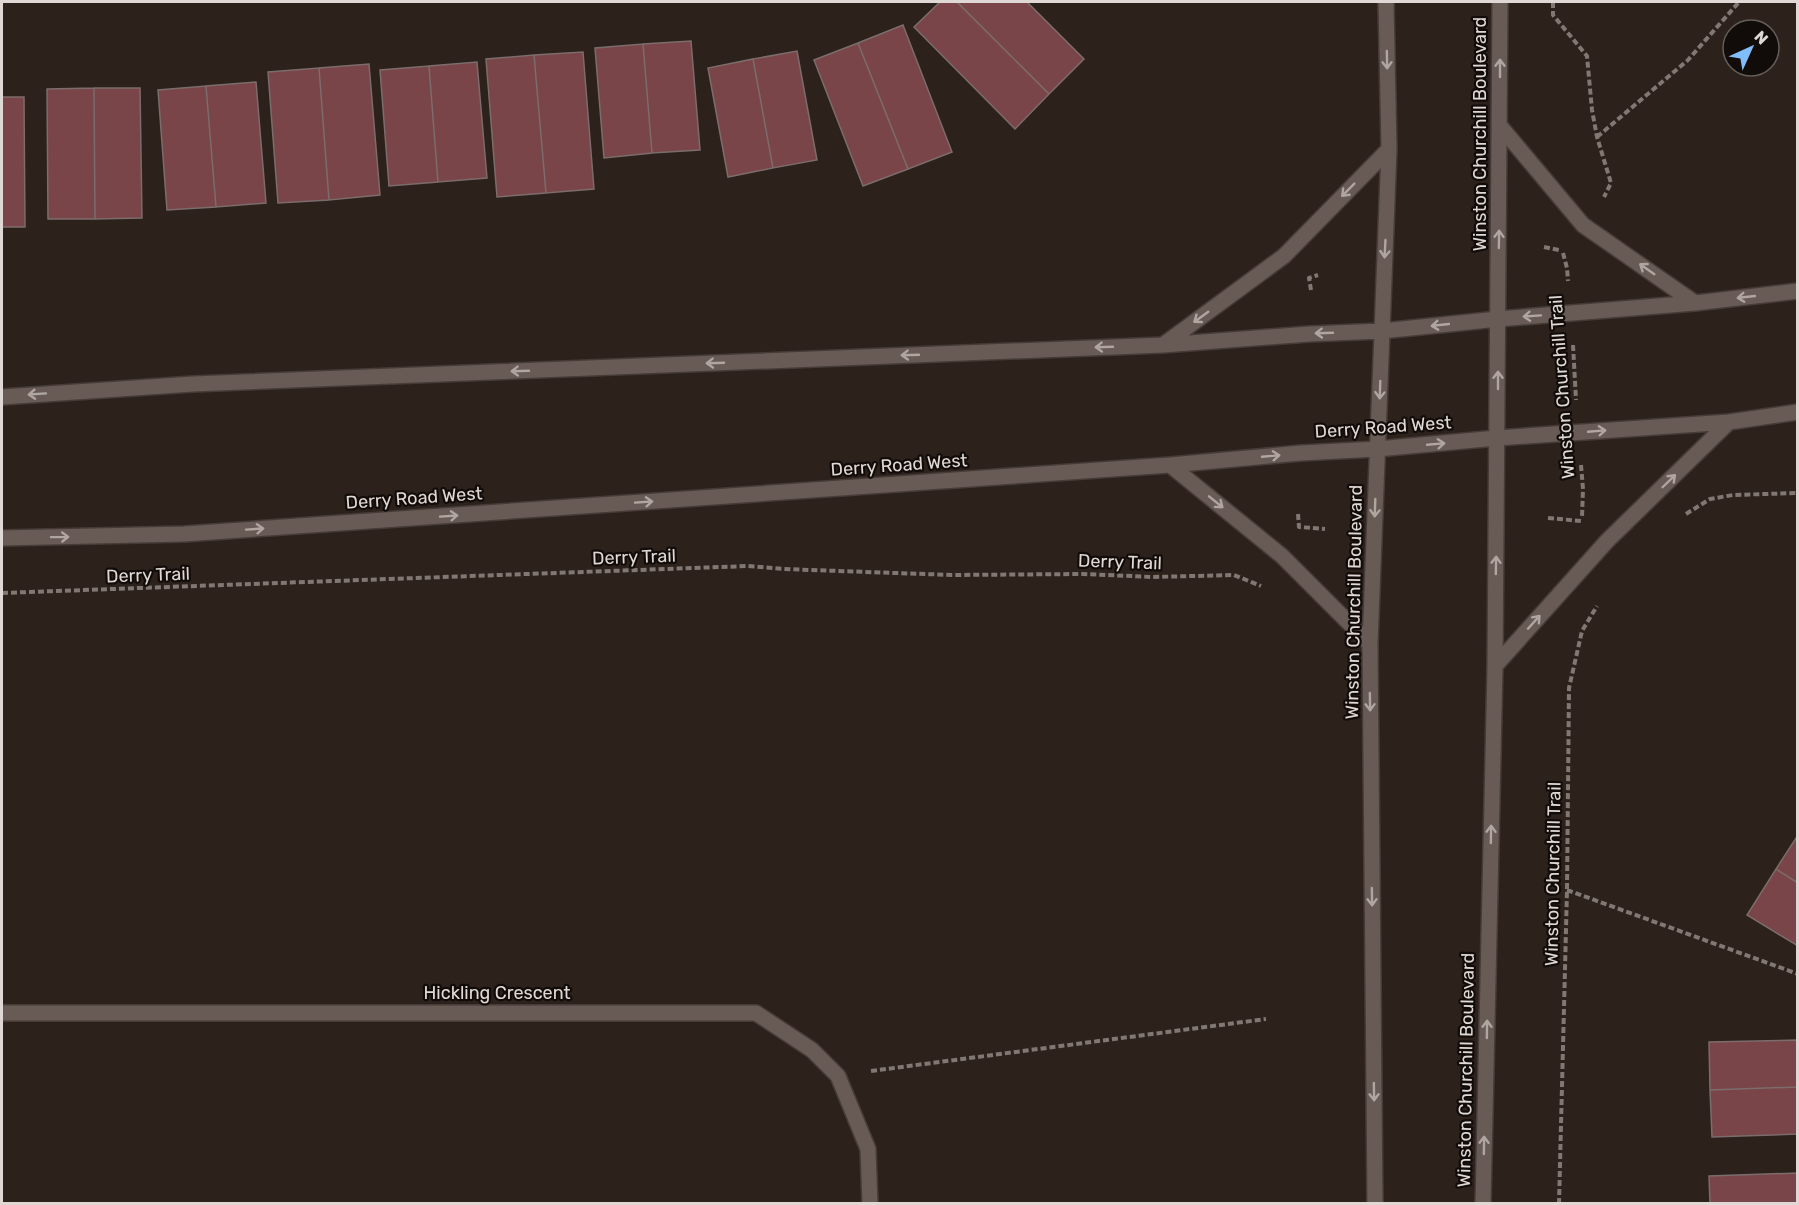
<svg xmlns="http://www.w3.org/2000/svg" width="1799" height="1205" font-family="Rubik,sans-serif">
  <rect width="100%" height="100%" fill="#2c211b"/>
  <path fill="#794548" stroke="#7c6c6c" stroke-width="1.5" d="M 940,2 L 957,2 L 1049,94 L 1015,129 L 914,27 Z
    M 957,2 L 1027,2 L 1084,59 L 1049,94 Z
    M 903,25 L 952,152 L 908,169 L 858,43 Z
    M 691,41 L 700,150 L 652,153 L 643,44 Z
    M 858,43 L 908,169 L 863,186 L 814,60 Z
    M 643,44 L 652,153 L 604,158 L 595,48 Z
    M 797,51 L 817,160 L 773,168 L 753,59 Z
    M 583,52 L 594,189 L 546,193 L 534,55 Z
    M 534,55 L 546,193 L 497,197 L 486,59 Z
    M 753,59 L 773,168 L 728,177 L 708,68 Z
    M 477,62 L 487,178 L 438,182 L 429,66 Z
    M 369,64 L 380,195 L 329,200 L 319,68 Z
    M 429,66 L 438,182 L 389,186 L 380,70 Z
    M 319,68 L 329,200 L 278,203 L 268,72 Z
    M 256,82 L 266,203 L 216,207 L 206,86 Z
    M 206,86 L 216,207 L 167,210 L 158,90 Z
    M 94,88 L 95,219 L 48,219 L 47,89 Z
    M 94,88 L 140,88 L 142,218 L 95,219 Z
    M 2,97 L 24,97 L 25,227 L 2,227 Z
    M 1798,835 L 1798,883 L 1776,869 Z
    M 1776,869 L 1798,883 L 1798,946 L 1747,915 Z
    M 1798,1040 L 1798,1087 L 1710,1090 L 1709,1042 Z
    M 1798,1087 L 1798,1134 L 1712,1137 L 1710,1090 Z
    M 1798,1173 L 1798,1204 L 1710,1204 L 1709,1176 Z"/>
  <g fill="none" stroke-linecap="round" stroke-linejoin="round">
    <defs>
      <path id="street" d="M 2,1013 L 756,1013 L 812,1050 L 838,1076 L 868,1149 L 870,1204"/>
      <path id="secondary" d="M 1500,126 L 1583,225 L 1695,303
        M 1163,345 L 1284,256 L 1389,149
        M 2,397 L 193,384 L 1163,345 L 1309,334 L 1382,331 L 1498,319 L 1695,303 L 1798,291
        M 1170,465 L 1282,556 L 1370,644
        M 2,538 L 184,534 L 1170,465 L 1301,453 L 1377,449 L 1497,438 L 1729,422 L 1798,412
        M 1495,666 L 1607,541 L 1729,422
        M 1375,1204 L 1370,644 L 1389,149 L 1386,2
        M 1483,1204 L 1495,666 L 1500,2"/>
    </defs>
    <use href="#street" stroke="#453b37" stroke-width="18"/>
    <use href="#secondary" stroke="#453b37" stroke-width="18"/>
    <path stroke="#817873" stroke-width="4" stroke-dasharray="6 3" stroke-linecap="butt" d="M 1553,2 L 1553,15 L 1587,56 L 1592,110 L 1597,137 L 1611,183 L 1604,197
      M 1597,137 L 1688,60 L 1739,2
      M 1544,247 L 1559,250
      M 1563,253 L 1567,268 L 1568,281
      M 1311,290 L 1309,278 L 1318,275
      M 1573,345 L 1576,400
      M 1581,465 L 1583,489 L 1582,517
      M 1298,514 L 1299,527 L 1325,529
      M 1686,514 L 1710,499 L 1733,495 L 1798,493
      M 1548,518 L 1581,521
      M 2,593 L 748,566 L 783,569 L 952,575 L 1083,574 L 1153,577 L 1234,575 L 1261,586
      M 1567,890 L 1798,974
      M 871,1071 L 1266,1019
      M 1559,1204 L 1567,890 L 1569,688 L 1582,631 L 1597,606"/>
    <use href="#street" stroke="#685a54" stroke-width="15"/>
    <use href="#secondary" stroke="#685a54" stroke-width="15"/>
  </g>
  <defs><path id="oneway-shaft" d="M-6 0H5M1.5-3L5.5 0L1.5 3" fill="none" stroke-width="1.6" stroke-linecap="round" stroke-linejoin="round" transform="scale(1.5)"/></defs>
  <g stroke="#b0a6a1">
    <use href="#oneway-shaft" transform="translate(1387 60) rotate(89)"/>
    <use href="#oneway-shaft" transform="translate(1500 68) rotate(-90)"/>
    <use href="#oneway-shaft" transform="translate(1348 190) rotate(135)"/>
    <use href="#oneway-shaft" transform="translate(1499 239) rotate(-89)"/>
    <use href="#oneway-shaft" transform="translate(1385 249) rotate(93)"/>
    <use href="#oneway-shaft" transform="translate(1647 269) rotate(-145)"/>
    <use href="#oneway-shaft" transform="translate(1746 297) rotate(174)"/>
    <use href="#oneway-shaft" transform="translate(1532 316) rotate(176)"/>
    <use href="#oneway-shaft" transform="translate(1201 317) rotate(144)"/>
    <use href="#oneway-shaft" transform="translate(1440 325) rotate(174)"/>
    <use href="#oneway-shaft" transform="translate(1324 333) rotate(178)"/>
    <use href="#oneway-shaft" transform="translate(1104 347) rotate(178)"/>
    <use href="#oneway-shaft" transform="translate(910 355) rotate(178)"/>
    <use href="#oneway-shaft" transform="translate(715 363) rotate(178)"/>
    <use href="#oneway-shaft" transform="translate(520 371) rotate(178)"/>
    <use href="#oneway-shaft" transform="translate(1498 380) rotate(-90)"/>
    <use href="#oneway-shaft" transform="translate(1380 390) rotate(92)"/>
    <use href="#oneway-shaft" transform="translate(37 394) rotate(176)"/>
    <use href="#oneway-shaft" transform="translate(1597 431) rotate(-5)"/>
    <use href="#oneway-shaft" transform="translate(1436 444) rotate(-5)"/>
    <use href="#oneway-shaft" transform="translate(1271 456) rotate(-5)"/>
    <use href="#oneway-shaft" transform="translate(1669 481) rotate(-44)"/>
    <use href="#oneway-shaft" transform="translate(644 502) rotate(-4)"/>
    <use href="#oneway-shaft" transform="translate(1216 502) rotate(39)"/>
    <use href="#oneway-shaft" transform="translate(1375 508) rotate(92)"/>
    <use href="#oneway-shaft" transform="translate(449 516) rotate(-4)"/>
    <use href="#oneway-shaft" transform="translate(255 529) rotate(-4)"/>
    <use href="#oneway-shaft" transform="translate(60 537) rotate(-1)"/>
    <use href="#oneway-shaft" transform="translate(1496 565) rotate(-89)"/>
    <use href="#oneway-shaft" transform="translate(1534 622) rotate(-48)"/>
    <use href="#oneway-shaft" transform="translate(1370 702) rotate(89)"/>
    <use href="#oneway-shaft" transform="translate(1491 834) rotate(-89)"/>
    <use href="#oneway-shaft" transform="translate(1372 897) rotate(89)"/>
    <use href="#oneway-shaft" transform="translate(1487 1029) rotate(-89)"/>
    <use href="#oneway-shaft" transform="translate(1374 1092) rotate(89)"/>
    <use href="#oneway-shaft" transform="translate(1484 1145) rotate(-89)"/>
  </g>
  <g text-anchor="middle" stroke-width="4.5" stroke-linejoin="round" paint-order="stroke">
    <g font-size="18" fill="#e0d8d4" stroke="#110c09">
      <text transform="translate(1480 134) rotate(-90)" y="6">Winston Churchill Boulevard</text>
      <text transform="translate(1562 387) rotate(-94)" y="6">Winston Churchill Trail</text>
      <text transform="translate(1383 427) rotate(-4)" y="6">Derry Road West</text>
      <text transform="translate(899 465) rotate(-4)" y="6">Derry Road West</text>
      <text transform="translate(414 498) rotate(-4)" y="6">Derry Road West</text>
      <text transform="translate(634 557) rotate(-2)" y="6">Derry Trail</text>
      <text transform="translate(1120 562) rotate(2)" y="6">Derry Trail</text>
      <text transform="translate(148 575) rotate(-2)" y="6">Derry Trail</text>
      <text transform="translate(1354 602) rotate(-89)" y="6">Winston Churchill Boulevard</text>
      <text transform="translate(1553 874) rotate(-89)" y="6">Winston Churchill Trail</text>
      <text x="497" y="999">Hickling Crescent</text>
      <text transform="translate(1466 1070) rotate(-89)" y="6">Winston Churchill Boulevard</text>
    </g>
  </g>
  <rect width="1799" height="1205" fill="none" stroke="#e0d8d4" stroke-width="6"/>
  <g transform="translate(1751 48) rotate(45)"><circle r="28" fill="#110c09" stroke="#645e5a" stroke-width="1.5"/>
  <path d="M0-4.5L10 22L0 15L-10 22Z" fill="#81bdfa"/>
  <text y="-9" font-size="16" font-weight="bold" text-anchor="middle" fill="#e0d8d4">N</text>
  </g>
</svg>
